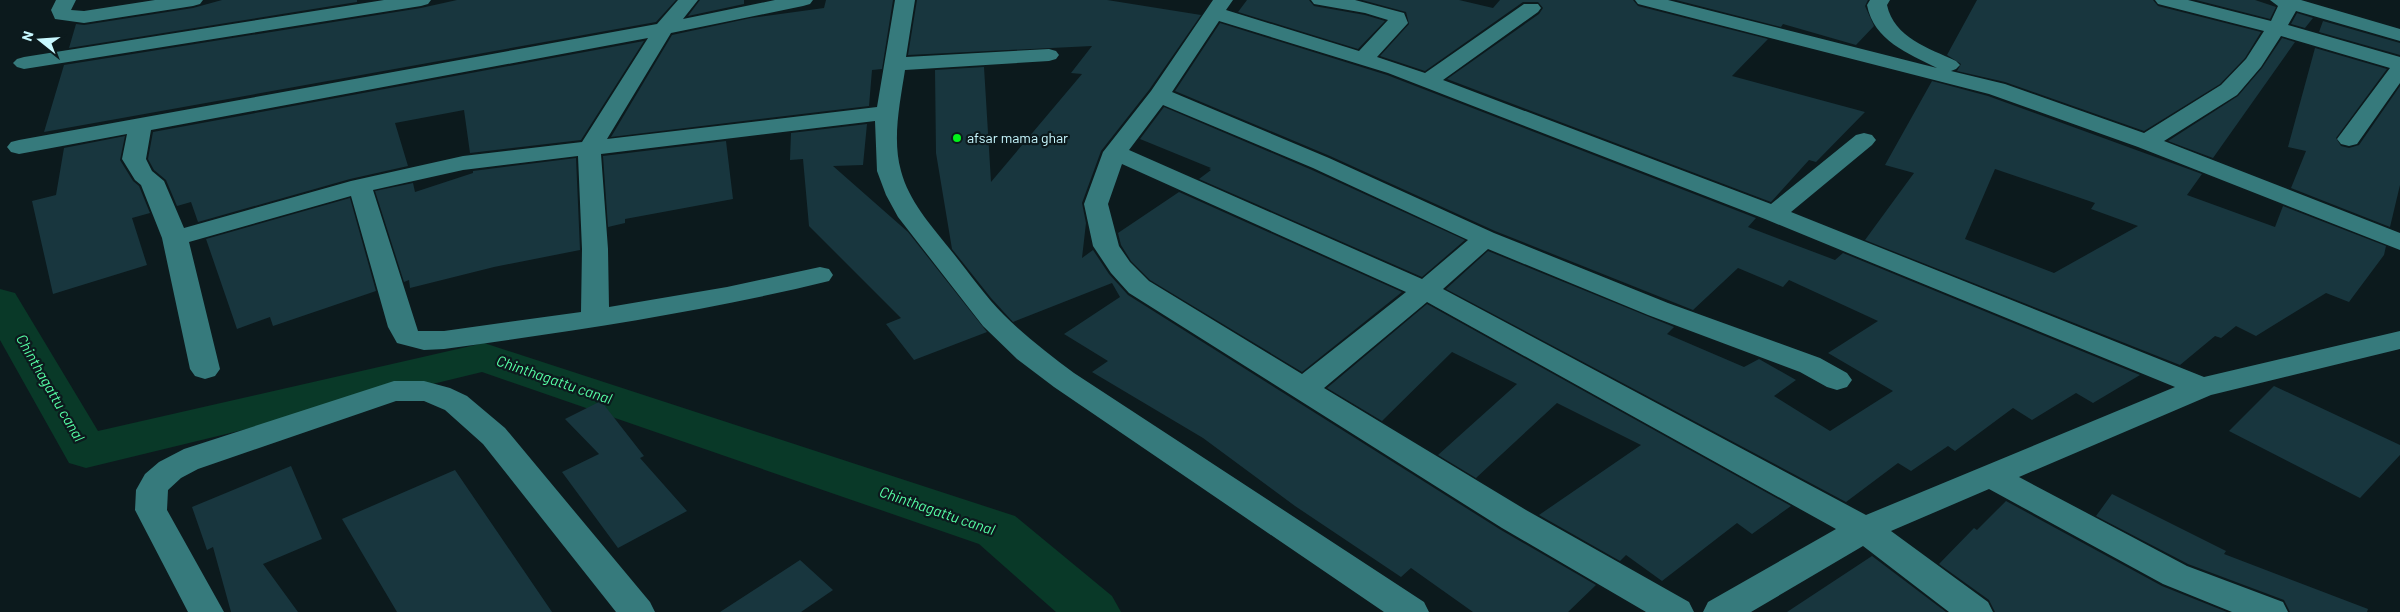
<svg xmlns="http://www.w3.org/2000/svg" width="2400" height="612" font-family="Barlow,sans-serif">
  <rect width="100%" height="100%" fill="#0c1a1d"/>
  <g fill="none" stroke-linecap="round" stroke-linejoin="round">
    <path fill="#093928" fill-rule="evenodd" d="M 0,289 L 15,293 L 98,431 L 484,343 L 1015,516 L 1112,596 L 1121,612 L 1056,612 L 979,544 L 482,372 L 86,468 L 69,463 L 0,340 Z"/>
  </g>
  <path fill="#18363e" fill-rule="evenodd" d="M 222,0 L 357,0 L 357,2 L 69,48 L 76,24 L 84,25 L 193,8 Z
    M 457,0 L 676,0 L 656,22 L 44,132 L 64,65 L 421,8 Z
    M 700,0 L 744,0 L 744,4 L 688,16 Z
    M 826,0 L 893,0 L 882,69 L 872,70 L 869,106 L 611,137 L 672,35 L 751,18 L 824,8 Z
    M 917,0 L 1107,0 L 1201,15 L 1149,90 L 1101,151 L 1082,203 L 1086,223 L 1082,258 L 1093,250 L 1109,274 L 1128,295 L 1501,530 L 1596,585 L 1568,612 L 1473,612 L 1411,568 L 1401,577 L 1295,506 L 1203,438 L 1092,372 L 1108,361 L 1064,334 L 1120,297 L 1112,283 L 1013,322 L 991,298 L 952,249 L 936,153 L 935,70 L 984,67 L 991,182 L 1082,74 L 1071,73 L 1092,46 L 908,55 Z
    M 1247,0 L 1309,0 L 1314,6 L 1365,15 L 1385,21 L 1358,49 L 1238,12 Z
    M 1362,0 L 1459,0 L 1493,8 L 1500,0 L 1633,0 L 1638,6 L 1768,39 L 1732,76 L 1865,112 L 1816,162 L 1809,160 L 1771,202 L 1447,79 L 1539,14 L 1543,8 L 1538,2 L 1523,2 L 1425,71 L 1380,56 L 1409,24 L 1406,12 Z
    M 1676,0 L 1868,0 L 1865,6 L 1874,26 L 1856,45 L 1783,24 L 1781,27 Z
    M 1977,0 L 2153,0 L 2158,6 L 2261,32 L 2245,58 L 2220,84 L 2144,131 L 2005,82 L 1957,71 L 1961,64 L 1947,55 Z
    M 2196,0 L 2255,0 L 2276,7 L 2270,19 Z
    M 2297,13 L 2313,18 L 2305,28 L 2291,24 Z
    M 2323,21 L 2400,43 L 2400,55 L 2319,32 Z
    M 1220,23 L 1387,75 L 1756,218 L 1748,227 L 1835,260 L 1843,253 L 2140,375 L 2093,403 L 2076,393 L 2032,420 L 2013,408 L 1955,451 L 1948,446 L 1911,471 L 1898,463 L 1846,502 L 1446,289 L 1488,251 L 1674,327 L 1667,334 L 1744,367 L 1759,359 L 1796,380 L 1774,396 L 1830,431 L 1893,391 L 1828,353 L 1878,321 L 1789,280 L 1783,287 L 1738,268 L 1693,310 L 1495,231 L 1330,156 L 1175,91 Z
    M 2282,38 L 2295,42 L 2213,158 L 2168,141 L 2238,96 L 2262,68 Z
    M 644,41 L 581,140 L 470,153 L 464,110 L 395,123 L 408,166 L 350,179 L 198,222 L 191,202 L 177,206 L 166,180 L 154,170 L 148,159 L 153,132 Z
    M 2315,48 L 2387,69 L 2336,138 L 2341,146 L 2349,148 L 2359,145 L 2400,86 L 2400,185 L 2390,227 L 2291,188 L 2306,151 L 2288,147 Z
    M 1932,81 L 1988,96 L 2202,174 L 2187,195 L 2275,227 L 2283,206 L 2386,246 L 2384,255 L 2349,302 L 2326,293 L 2256,336 L 2236,326 L 2221,338 L 2215,336 L 2180,365 L 1865,240 L 1914,173 L 1885,165 ZM 1995,169 L 2095,203 L 2091,209 L 2138,226 L 2054,273 L 1965,239 Z
    M 1164,107 L 1312,170 L 1465,240 L 1422,277 L 1199,179 L 1211,170 L 1209,169 L 1211,168 L 1140,139 Z
    M 867,124 L 863,165 L 833,166 L 908,232 L 987,332 L 914,360 L 886,324 L 901,318 L 809,226 L 803,159 L 790,160 L 791,133 Z
    M 125,136 L 120,160 L 133,181 L 139,186 L 150,213 L 132,218 L 147,265 L 53,294 L 32,201 L 56,195 L 64,148 Z
    M 726,141 L 733,199 L 625,219 L 625,223 L 608,227 L 603,156 Z
    M 576,158 L 580,250 L 494,267 L 410,288 L 409,280 L 404,282 L 375,191 L 413,183 L 415,192 L 473,173 L 473,171 Z
    M 1179,192 L 1402,292 L 1302,372 L 1150,280 L 1131,261 L 1121,245 L 1118,233 Z
    M 350,198 L 376,291 L 273,326 L 270,317 L 237,329 L 206,239 Z
    M 1427,304 L 1791,506 L 1752,534 L 1737,523 L 1662,581 L 1626,555 L 1620,561 L 1539,515 L 1641,445 L 1557,403 L 1476,478 L 1438,455 L 1517,384 L 1452,352 L 1382,421 L 1327,388 Z
    M 2274,386 L 2400,445 L 2400,455 L 2360,498 L 2229,431 Z
    M 601,401 L 644,456 L 640,458 L 687,511 L 618,548 L 562,472 L 599,454 L 565,419 Z
    M 291,466 L 322,539 L 263,564 L 298,612 L 231,612 L 213,547 L 207,550 L 192,507 Z
    M 455,470 L 552,612 L 397,612 L 342,519 Z
    M 2112,494 L 2226,551 L 2224,554 L 2368,609 L 2367,612 L 2290,612 L 2284,600 L 2188,564 L 2096,516 Z
    M 2006,501 L 2162,586 L 2227,612 L 1995,612 L 1989,600 L 1939,564 L 1974,528 L 1977,530 Z
    M 1872,556 L 1946,612 L 1787,612 Z
    M 800,560 L 833,590 L 801,612 L 720,612 Z"/>
  <g fill="none" stroke-linecap="round" stroke-linejoin="round">
    <path fill="#367a7c" fill-rule="evenodd" d="M 56,0 L 76,0 L 71,10 L 84,11 L 155,0 L 203,0 L 200,4 L 193,6 L 84,23 L 55,19 L 51,10 Z
      M 384,0 L 431,0 L 428,4 L 421,6 L 24,69 L 17,67 L 13,63 L 17,59 L 24,57 Z
      M 678,0 L 698,0 L 683,19 L 775,0 L 813,0 L 810,4 L 803,6 L 671,33 L 607,139 L 877,107 L 895,0 L 915,0 L 906,57 L 1049,49 L 1056,51 L 1059,55 L 1056,59 L 1049,61 L 905,70 C 900,103 892,139 901,171 C 909,201 930,224 949,248 C 967,270 984,295 1004,315 C 1026,337 1050,355 1074,373 L 1424,602 L 1429,612 L 1384,612 L 1054,387 L 1017,359 L 983,326 L 898,217 L 886,195 L 877,171 L 875,121 L 601,154 L 608,249 L 609,307 L 727,287 L 820,267 L 829,269 L 833,275 L 829,281 C 703,312 573,331 444,349 L 424,350 L 397,343 L 388,327 L 351,196 L 189,242 L 220,369 L 215,376 L 205,379 L 195,376 L 190,369 L 162,238 L 141,185 L 135,180 L 122,159 L 127,134 L 19,154 L 11,152 L 7,147 L 11,142 L 19,140 L 657,24 ZM 648,38 L 582,142 L 463,156 L 351,181 L 184,228 L 164,181 L 152,171 L 146,159 L 151,130 ZM 578,156 L 582,249 L 581,312 L 444,331 L 418,331 L 373,190 L 463,170 Z
      M 1213,0 L 1233,0 L 1226,10 L 1359,51 L 1388,20 L 1365,13 L 1314,4 L 1311,0 L 1355,0 L 1404,13 L 1408,23 L 1377,57 L 1425,73 L 1524,4 L 1538,4 L 1541,8 L 1538,12 L 1443,80 L 1771,204 L 1856,135 L 1864,133 L 1872,135 L 1876,140 L 1872,145 L 1791,212 L 2204,377 L 2400,331 L 2400,349 L 2211,395 L 2019,477 L 2187,566 L 2283,602 L 2288,612 L 2232,612 L 2163,584 L 1989,489 L 1891,531 L 1988,602 L 1993,612 L 1949,612 L 1863,546 L 1751,612 L 1703,612 L 1708,602 L 1836,529 L 1427,302 L 1324,388 L 1526,510 L 1689,602 L 1694,612 L 1646,612 L 1502,528 L 1129,293 L 1111,273 L 1093,246 L 1084,204 L 1103,152 L 1151,91 ZM 1219,21 L 1388,73 L 1765,219 L 2175,387 L 1866,515 L 1443,289 L 1488,249 L 1648,315 L 1800,372 L 1827,387 L 1837,390 L 1847,387 L 1852,380 L 1847,373 L 1820,358 L 1668,303 L 1494,233 L 1329,158 L 1172,92 ZM 1163,105 L 1313,168 L 1468,240 L 1422,279 L 1129,150 ZM 1122,164 L 1406,292 L 1302,374 L 1149,281 L 1130,262 L 1119,246 L 1108,204 Z
      M 1635,0 L 1668,0 L 1937,68 C 1908,53 1874,41 1867,5 L 1870,0 L 1890,0 L 1887,5 C 1894,38 1929,48 1956,61 L 1960,65 L 1956,69 L 1951,71 L 2005,84 L 2144,133 L 2221,85 L 2246,59 L 2264,31 L 2158,4 L 2155,0 L 2188,0 L 2271,21 L 2278,6 L 2270,0 L 2301,0 L 2400,29 L 2400,41 L 2296,11 L 2288,25 L 2400,57 L 2400,83 L 2357,144 L 2349,146 L 2341,144 L 2337,139 L 2390,68 L 2281,36 L 2261,67 L 2237,95 L 2164,141 L 2400,233 L 2400,250 L 2138,147 L 1989,94 L 1638,4 Z
      M 394,381 L 424,381 L 450,388 L 467,396 L 505,428 L 650,602 L 655,612 L 616,612 L 483,444 L 445,410 L 424,401 L 396,401 L 198,469 L 181,478 L 168,490 L 167,510 L 224,612 L 188,612 L 135,510 L 136,490 L 145,474 L 159,462 L 184,449 Z"/>
  </g>
  <circle fill="#01f21a" stroke="#0c1a1d" stroke-width="2" cx="957" cy="138" r="5"/>
  <g text-anchor="middle" stroke-width="4.5" stroke-linejoin="round" paint-order="stroke">
    <g font-size="14" fill="#c8f8ff" stroke="#0c1a1d" text-anchor="start">
      <text x="967" y="143">afsar mama ghar</text>
    </g>
    <g font-size="15" font-style="italic" fill="#56ffa5" stroke="#0c1a1d">
      <text transform="translate(554 380) rotate(19)" y="5">Chinthagattu canal</text>
      <text transform="translate(50 388) rotate(60)" y="5">Chinthagattu canal</text>
      <text transform="translate(937 511) rotate(19)" y="5">Chinthagattu canal</text>
    </g>
  </g>
  <g transform="translate(40 40) rotate(287)" stroke="#0c1a1d" stroke-width="4" paint-order="stroke">
  <path d="M0-4L9 19L0 12L-9 19Z" fill="#c8f8ff"/>
  <text y="-8" font-size="14" font-weight="bold" text-anchor="middle" fill="#c8f8ff">N</text>
  </g>
</svg>
